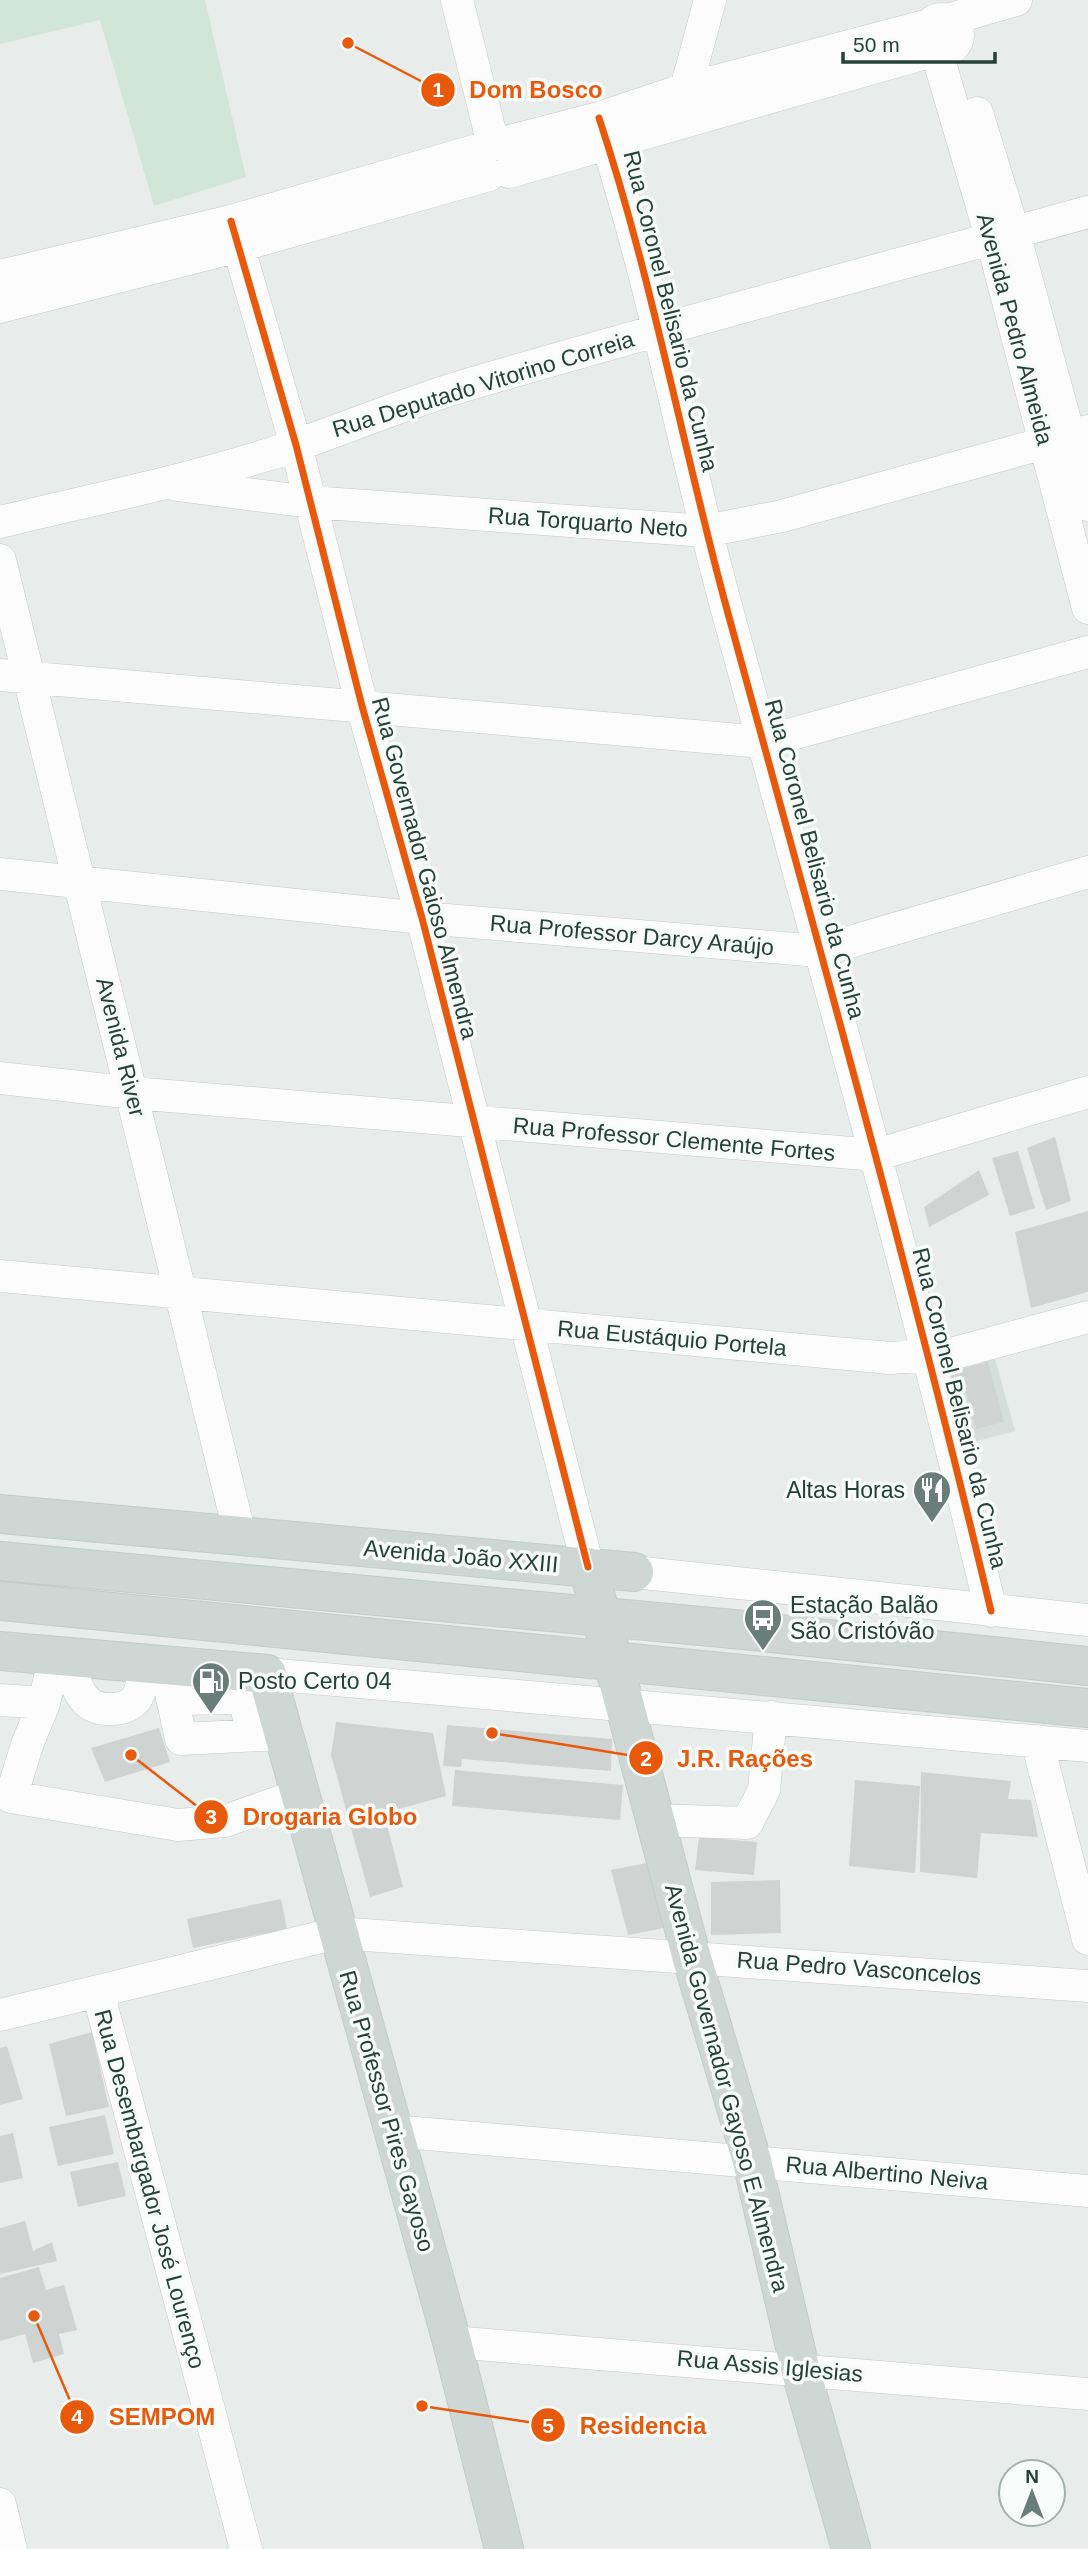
<svg xmlns="http://www.w3.org/2000/svg" width="1088" height="2549" font-family="Arial,sans-serif">
  <rect width="100%" height="100%" fill="#e8edeb"/>
  <path fill="#d6dedb" d="M 995,1359 L 1015,1431 L 970,1443 L 950,1372 Z"/>
  <path fill="#d1e6d8" d="M 0,0 L 205,0 L 246,177 L 154,206 L 100,20 L 0,44 Z"/>
  <path fill="#cfd4d2" d="M 1055,1137 L 1071,1201 L 1046,1210 L 1027,1148 Z
    M 1018,1151 L 1035,1208 L 1010,1216 L 992,1158 Z
    M 979,1170 L 989,1195 L 929,1227 L 924,1207 Z
    M 1088,1211 L 1088,1292 L 1031,1308 L 1015,1232 Z
    M 988,1362 L 1004,1422 L 976,1429 L 963,1380 L 953,1383 L 950,1372 Z
    M 336,1722 L 433,1733 L 446,1796 L 384,1813 L 403,1887 L 370,1897 L 331,1755 Z
    M 447,1725 L 612,1739 L 611,1771 L 462,1759 L 461,1767 L 443,1766 Z
    M 159,1728 L 170,1762 L 105,1782 L 91,1748 Z
    M 455,1770 L 623,1785 L 620,1820 L 452,1806 Z
    M 921,1772 L 1011,1781 L 1008,1799 L 1031,1800 L 1038,1837 L 981,1833 L 977,1878 L 920,1872 Z
    M 855,1780 L 920,1786 L 915,1873 L 849,1866 Z
    M 699,1837 L 757,1842 L 754,1875 L 695,1870 Z
    M 647,1863 L 664,1928 L 628,1935 L 611,1870 Z
    M 780,1880 L 781,1933 L 711,1935 L 711,1882 Z
    M 281,1899 L 287,1929 L 193,1948 L 187,1919 Z
    M 92,2032 L 109,2107 L 66,2116 L 49,2044 Z
    M 7,2046 L 23,2099 L 0,2105 L 0,2048 Z
    M 105,2115 L 114,2154 L 58,2166 L 49,2127 Z
    M 13,2133 L 23,2178 L 0,2183 L 0,2136 Z
    M 118,2162 L 126,2196 L 78,2207 L 70,2172 Z
    M 25,2221 L 33,2251 L 52,2242 L 57,2261 L 0,2274 L 0,2228 Z
    M 39,2267 L 46,2290 L 64,2285 L 77,2330 L 59,2334 L 64,2354 L 33,2363 L 25,2334 L 0,2341 L 0,2278 Z"/>
  <g fill="none" stroke-linecap="round" stroke-linejoin="round">
    <defs>
      <path id="minor" d="M 457,0 L 493,144
        M926 35a16 16 0 1 1 32 0a16 16 0 1 1-32 0Z
        M 947,20 L 1016,0
        M 686,89 L 710,0
        M 977,113 L 1014,233 L 1088,505
        M 599,118 C 652,278 682,444 726,606 C 817,940 911,1274 991,1611
        M 498,144 L 599,118 L 686,89 L 929,25
        M 509,172 L 936,50 L 992,240 L 1088,608
        M 231,221 L 296,445 L 362,706 L 422,918 L 588,1567
        M 0,276 L 231,221 L 488,147
        M 0,307 L 239,246 L 489,175
        M 177,485 L 311,502 L 706,531 L 782,516 L 1088,431
        M 0,522 C 99,498 201,478 297,445 C 353,425 407,403 463,386 C 671,325 880,270 1088,212
        M 0,560 L 240,1535
        M 0,675 L 763,742 L 1088,652
        M 0,874 L 422,918 L 819,951 L 1088,872
        M 0,1078 L 133,1093 L 876,1155 L 1088,1092
        M 0,1276 L 890,1358 L 951,1354 L 1088,1317
        M 634,1572 L 1088,1620
        M 69,1657 C 74,1682 80,1711 112,1709 C 121,1709 129,1707 136,1699 C 142,1690 145,1673 148,1663
        M 165,1664 L 181,1739 L 283,1734
        M 267,1674 L 1088,1746
        M 172,1699 L 244,1698 L 253,1735
        M 0,1700 L 44,1703 L 55,1656
        M 44,1703 L 27,1745 L 11,1797 L 178,1825 L 225,1821 L 299,1795
        M 1037,1741 L 1088,1939
        M 655,1820 L 747,1823 L 764,1790 L 771,1717
        M 98,1992 L 246,2549
        M 0,2015 L 337,1933 L 1088,1986
        M 393,2131 L 1088,2191
        M 452,2342 L 1088,2394
        M 0,2504 L 11,2549"/>
      <path id="major" d="M 0,1514 L 634,1572
        M 0,1561 L 733,1629 L 1088,1666
        M 588,1567 L 691,1955 L 752,2161 L 800,2368 L 851,2549
        M 0,1601 L 1088,1708
        M 0,1651 L 267,1674 L 452,2342 L 504,2549"/>
    </defs>
    <use href="#minor" stroke="#c5cac8" stroke-width="33"/>
    <use href="#major" stroke="#c3ccc9" stroke-width="40"/>
    <use href="#minor" stroke="#fcfcfc" stroke-width="32"/>
    <use href="#major" stroke="#cfd7d5" stroke-width="38"/>
    <defs>
      <path id="cycleway" d="M 599,118 C 652,278 682,444 726,606 C 817,940 911,1274 991,1611
        M 231,221 L 296,445 L 362,706 L 422,918 L 588,1567"/>
    </defs>
    <use href="#cycleway" stroke="#f7fbf9" stroke-width="11"/>
    <use href="#cycleway" stroke="#e8590c" stroke-width="7"/>
  </g>
  <defs>
    <symbol id="restaurant-pin" viewBox="-11 -11 22 30"><path d="M0 17L-7.5 6A9.5 9.5 0 1 1 7.5 6Z" fill="#697e78" stroke="#f7fbf9"/><path d="M-5-6h1v4h1v-4h1v4h1v-4h1v5L-1.5 .5V6h-2V.5L-5-1ZM5-6V6H3V1.5H1.5Q1.5-4 5-6Z" fill="#fff"/></symbol>
    <symbol id="bus-pin" viewBox="-11 -11 22 30"><path d="M0 17L-7.5 6A9.5 9.5 0 1 1 7.5 6Z" fill="#697e78" stroke="#f7fbf9"/><path d="M-5-6H5V4H4V6H2V4H-2V6H-4V4H-5ZM-3.5-4V0h7V-4ZM-3.5 1.2v1.5H-2V1.2ZM2 1.2v1.5H3.5V1.2Z" fill="#fff"/></symbol>
    <symbol id="fuel-pin" viewBox="-11 -11 22 30"><path d="M0 17L-7.5 6A9.5 9.5 0 1 1 7.5 6Z" fill="#697e78" stroke="#f7fbf9"/><path d="M-5.5-6h7V0h2V4h1.3V-2.5L3-4.5l.8-.8L6-3V5H2.5V1h-1V6h-7ZM-4.2-4.7v3.2H.2V-4.7Z" fill="#fff"/></symbol>
  </defs>
  <g fill-rule="evenodd">
    <use href="#restaurant-pin" x="910" y="1468" width="44" height="60"/>
    <use href="#bus-pin" x="741" y="1596" width="44" height="60"/>
    <use href="#fuel-pin" x="189" y="1659" width="44" height="60"/>
  </g>
  <g text-anchor="middle" stroke-width="7" stroke-linejoin="round" paint-order="stroke">
    <g font-size="23" fill="#24423a" stroke="#f7fbf9">
      <text transform="translate(671 311) rotate(76)" y="8">Rua Coronel Belisario da Cunha</text>
      <text transform="translate(1015 329) rotate(75)" y="8">Avenida Pedro Almeida</text>
      <text transform="translate(483 384) rotate(-17)" y="8">Rua Deputado Vitorino Correia</text>
      <text transform="translate(588 522) rotate(4)" y="8">Rua Torquarto Neto</text>
      <text transform="translate(815 859) rotate(75)" y="8">Rua Coronel Belisario da Cunha</text>
      <text transform="translate(425 868) rotate(75)" y="8">Rua Governador Gaioso Almendra</text>
      <text transform="translate(632 935) rotate(5)" y="8">Rua Professor Darcy Araújo</text>
      <text transform="translate(121 1047) rotate(76)" y="8">Avenida River</text>
      <text transform="translate(674 1139) rotate(5)" y="8">Rua Professor Clemente Fortes</text>
      <text transform="translate(672 1338) rotate(5)" y="8">Rua Eustáquio Portela</text>
      <text transform="translate(960 1408) rotate(76)" y="8">Rua Coronel Belisario da Cunha</text>
      <text transform="translate(461 1556) rotate(5)" y="8">Avenida João XXIII</text>
      <text transform="translate(859 1968) rotate(4)" y="8">Rua Pedro Vasconcelos</text>
      <text transform="translate(727 2088) rotate(75)" y="8">Avenida Governador Gayoso E Almendra</text>
      <text transform="translate(387 2111) rotate(74)" y="8">Rua Professor Pires Gayoso</text>
      <text transform="translate(887 2173) rotate(5)" y="8">Rua Albertino Neiva</text>
      <text transform="translate(150 2189) rotate(75)" y="8">Rua Desembargador José Lourenço</text>
      <text transform="translate(770 2366) rotate(5)" y="8">Rua Assis Iglesias</text>
    </g>
    <g font-size="23" fill="#24423a" stroke="#f7fbf9" text-anchor="start">
      <text x="905" y="1498" text-anchor="end">Altas Horas</text>
      <text x="790" y="1613">Estação Balão<tspan x="790" dy="26">São Cristóvão</tspan></text>
      <text x="238" y="1689">Posto Certo 04</text>
    </g>
  </g>
  <path fill="none" stroke="#e8590c" stroke-width="2.5" d="M348 43L438 90M492 1733L646 1758M131 1755L211 1817M34 2316L77 2417M422 2406L548 2425"/>
  <g fill="#e8590c" stroke="#f7fbf9" stroke-width="2.5">
    <circle cx="348" cy="43" r="7"/>
    <circle cx="492" cy="1733" r="7"/>
    <circle cx="131" cy="1755" r="7"/>
    <circle cx="34" cy="2316" r="7"/>
    <circle cx="422" cy="2406" r="7"/>
    <circle cx="438" cy="90" r="18"/>
    <circle cx="646" cy="1758" r="18"/>
    <circle cx="211" cy="1817" r="18"/>
    <circle cx="77" cy="2417" r="18"/>
    <circle cx="548" cy="2425" r="18"/>
  </g>
  <g font-size="21" text-anchor="middle" font-weight="bold" fill="#fff">
    <text x="438" y="97">1</text>
    <text x="646" y="1766">2</text>
    <text x="211" y="1824">3</text>
    <text x="77" y="2424">4</text>
    <text x="548" y="2433">5</text>
  </g>
  <g font-size="24" text-anchor="middle" font-weight="bold" fill="#e8590c" stroke="#f7fbf9" stroke-width="7" stroke-linejoin="round" paint-order="stroke">
    <text x="536" y="98">Dom Bosco</text>
    <text x="745" y="1767">J.R. Rações</text>
    <text x="330" y="1825">Drogaria Globo</text>
    <text x="162" y="2425">SEMPOM</text>
    <text x="643" y="2434">Residencia</text>
  </g>
  <g transform="translate(1032 2493)"><circle r="33" fill="#f7fbf9" stroke="#a3b1ad" stroke-width="2"/>
  <path d="M0-5L12 26L0 18L-12 26Z" fill="#697e78"/>
  <text y="-10" font-size="19" font-weight="bold" text-anchor="middle" fill="#24423a">N</text>
  </g>
  <path d="M843 52v10h152v-10" fill="none" stroke="#24423a" stroke-width="3.5"/>
  <text x="853" y="52" font-size="21" fill="#24423a" stroke="#f7fbf9" stroke-width="5" paint-order="stroke">50 m</text>
</svg>
